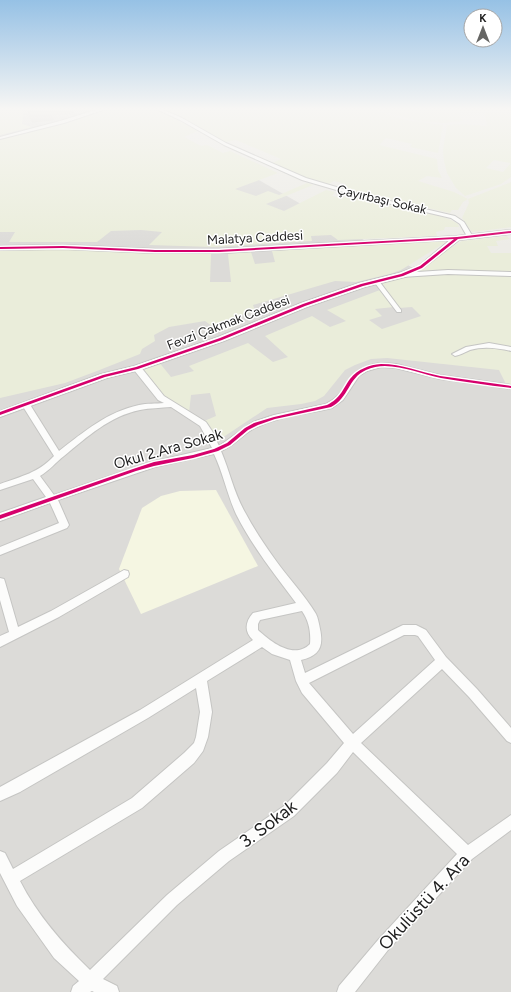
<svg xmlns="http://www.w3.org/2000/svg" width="511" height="992" font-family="Figtree,sans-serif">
  <rect width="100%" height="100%" fill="#edece7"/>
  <path fill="#dcdbd8" d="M 0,108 L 133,108 L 511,324 L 511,992 L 0,992 Z"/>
  <path fill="#f5f6e2" d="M 216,490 L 258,566 L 141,614 L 119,569 L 142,508 L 161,496 L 180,491 Z"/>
  <path fill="#eaedda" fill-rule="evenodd" d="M 0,108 L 24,108 L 22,124 L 32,127 L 0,135 Z
    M 110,108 L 151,108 L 162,112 L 198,131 L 184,137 L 201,146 L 207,145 L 223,153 L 230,151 L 278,173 L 235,189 L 256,196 L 268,191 L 279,195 L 307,183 L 313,185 L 266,204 L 284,211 L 326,190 L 335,192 L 332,196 L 342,198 L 348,195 L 373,202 L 444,217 L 453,221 L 458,224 L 459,227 L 445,227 L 444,230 L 436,232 L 437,236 L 338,240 L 331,235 L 311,236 L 312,241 L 213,247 L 149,245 L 162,232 L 141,230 L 111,231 L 97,242 L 9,242 L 15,232 L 0,232 L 0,139 L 64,123 Z
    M 160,108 L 368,108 L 405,120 L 443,125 L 438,153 L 410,147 L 412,144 L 386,138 L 379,145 L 437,159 L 438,170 L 442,178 L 427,176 L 418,181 L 454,192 L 468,199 L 511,182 L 511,227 L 472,232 L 462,218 L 469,203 L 468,199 L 463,202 L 458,210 L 452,210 L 450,213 L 342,189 L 346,184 L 334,181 L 327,185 L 300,176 L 272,163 L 281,159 L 236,140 L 225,142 L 180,116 Z
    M 373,108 L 458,108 L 462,121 L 444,123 L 418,121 Z
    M 485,113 L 511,114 L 511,177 L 501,184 L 465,196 L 456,188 L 447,173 L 444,161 L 443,150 L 447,125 L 461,124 L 487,126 ZM 494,160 L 510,163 L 510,164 L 503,172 L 486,168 Z
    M 507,236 L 510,239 L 496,241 L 498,246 L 487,246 L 491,253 L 511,253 L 511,272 L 464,271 L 411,271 L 462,241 Z
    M 442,241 L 446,242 L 401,270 L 390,274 L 356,282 L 335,281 L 253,305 L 255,311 L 231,318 L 239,325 L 220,332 L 205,321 L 169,327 L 154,335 L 155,341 L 142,349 L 140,354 L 97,371 L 65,383 L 0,398 L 0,250 L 76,249 L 211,254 L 210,282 L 231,282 L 228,254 L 251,252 L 255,264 L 275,262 L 272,251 Z
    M 439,274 L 511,276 L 511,385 L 506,384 L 499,370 L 387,358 L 371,359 L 355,365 L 345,370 L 324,396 L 315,401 L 301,404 L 267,408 L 216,442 L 202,422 L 216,416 L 210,393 L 191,395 L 189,413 L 171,406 L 140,368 L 158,361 L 171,377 L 194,371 L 189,366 L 248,343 L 273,362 L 288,357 L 265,336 L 312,316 L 330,327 L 346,321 L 327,310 L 380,290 L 394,307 L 375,309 L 382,316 L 369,320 L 382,329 L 421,316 L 412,307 L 399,308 L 381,282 L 398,277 Z"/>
  <path fill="#d4d2ce" stroke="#d0cec8" d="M 27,108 L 73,108 L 73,113 L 51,115 L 53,120 L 32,122 Z"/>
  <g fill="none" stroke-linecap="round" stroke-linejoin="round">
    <defs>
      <path id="minor" d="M 154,108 L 159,108 L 182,118 L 226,143 L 306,178 L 360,194 L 455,216 L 464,222 L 473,237 L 468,238 L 460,224 L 451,218 L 357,196 L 302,180 L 224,145 L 180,120 Z
        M 448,270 L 511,272 L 511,276 L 448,274 L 402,277 L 399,275 L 402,273 Z
        M 375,281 L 379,281 L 401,310 L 401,312 L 397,312 L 375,283 Z
        M 489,343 L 511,347 L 511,351 C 497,348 484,346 470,350 C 465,352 460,355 455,356 L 452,354 L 466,347 Z
        M 381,363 L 396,364 L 440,375 L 511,385 L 511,389 L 440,379 L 396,368 L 381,367 L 367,371 L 359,376 L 343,400 L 332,408 C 307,414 280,416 257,427 C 243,433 235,446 221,451 C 230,472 234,494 246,514 C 254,529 264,544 274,558 C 287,577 305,595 316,614 C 318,618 319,624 320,629 C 324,647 319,656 301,660 L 305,673 L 403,625 L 416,625 L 426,630 L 446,657 L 477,689 L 511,728 L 511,743 L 507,741 L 469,697 L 442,669 L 361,743 L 468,845 L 511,815 L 511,830 L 472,859 L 388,950 L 355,992 L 337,992 L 339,986 L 378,940 L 457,854 L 353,752 L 337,773 L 294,816 L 229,861 L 177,905 L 103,979 L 117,986 L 119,992 L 94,992 L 92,991 L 90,992 L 71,992 L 73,986 L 79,981 L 54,958 L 17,906 L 0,873 L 0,851 L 5,853 L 13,869 L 132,798 L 184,753 L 194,743 L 196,737 L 200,712 L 196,688 L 148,718 L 20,792 L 0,801 L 0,787 L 140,710 L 253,640 C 244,632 245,622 253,613 L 296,603 C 275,575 252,546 236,514 C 227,494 223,473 214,454 L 155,467 L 58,500 L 69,525 L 67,528 L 0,555 L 0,547 L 59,523 L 50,503 L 0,521 L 0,513 L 46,497 L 33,479 L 0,490 L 0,484 C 22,476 38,473 54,456 L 22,405 L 23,403 L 29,403 L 59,451 C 85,431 107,412 139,405 C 147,403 156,404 164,403 L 158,400 L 134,370 L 133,368 L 137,366 L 140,366 L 164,396 L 206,422 L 212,431 L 219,446 L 253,422 L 274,415 L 326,404 C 352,392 342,368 381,363 ZM 171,407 L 200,426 L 212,448 L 151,462 L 54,495 L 40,476 C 50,470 55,463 64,456 C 87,437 110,416 140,410 C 150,408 161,408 171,407 ZM 302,611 C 309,621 311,632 310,644 C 294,660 271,642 258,630 L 258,624 L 260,620 ZM 404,635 L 415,635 L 418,636 L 435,660 L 353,734 L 309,683 ZM 262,647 L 272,654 L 290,660 L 296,681 L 302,693 L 344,743 L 327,763 L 284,806 L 219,851 L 167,895 L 90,970 C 63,944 37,915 20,881 L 142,808 L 194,763 L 203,751 L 208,737 L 212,712 L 207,681 Z
        M 124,570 L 128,571 L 129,574 L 128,577 L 59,617 L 0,647 L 0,636 L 9,632 L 0,600 L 0,578 L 4,579 L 5,582 L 18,627 L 51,611 Z"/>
      <path id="tertiary" d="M 102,108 L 109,108 L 64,123 L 0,139 L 0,137 L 60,121 Z
        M 511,230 L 511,234 L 459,240 L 423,268 L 405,277 L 365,287 L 307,307 L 224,341 L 140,370 L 107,378 L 0,417 L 0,411 L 101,374 L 134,366 L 218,337 L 301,303 L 359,283 L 399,273 L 419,266 L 450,240 L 219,253 L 155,253 L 63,249 L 0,250 L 0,246 L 63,245 L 155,249 L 219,249 L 457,236 Z"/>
    </defs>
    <use href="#minor" stroke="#c5c5c3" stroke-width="2"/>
    <use href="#tertiary" stroke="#c5c5c3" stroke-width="2"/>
    <use href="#minor" fill="#fcfcfb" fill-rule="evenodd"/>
    <use href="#tertiary" fill="#fcfcfb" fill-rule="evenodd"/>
    <defs>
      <path id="cycleway" d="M 511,231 L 511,233 L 458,239 L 422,268 L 403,276 L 363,286 L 305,306 L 222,340 L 138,369 L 105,377 L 0,415 L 0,412 L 103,375 L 136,367 L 220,338 L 303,304 L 361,284 L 401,274 L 420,266 L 454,239 L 219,252 L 155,252 L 63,248 L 0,249 L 0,247 L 63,246 L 155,250 L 219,250 L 457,237 Z
        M 381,364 C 402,364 420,372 440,376 L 511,386 L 511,388 C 488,385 464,382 441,378 C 418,374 389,359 366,370 C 348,378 349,398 331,407 L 275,419 L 258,425 L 248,430 L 230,445 L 218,451 L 193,458 L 154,466 L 136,471 L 0,519 L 0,515 L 133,469 L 154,462 L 193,455 L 214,449 L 227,443 L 245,428 L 254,423 L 274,417 L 327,405 C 341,398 342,390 350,379 C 358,369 369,365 381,364 Z"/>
    </defs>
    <use href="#cycleway" stroke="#fff" stroke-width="3"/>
    <use href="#cycleway" fill="#d6006c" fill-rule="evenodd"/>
  </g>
  <linearGradient id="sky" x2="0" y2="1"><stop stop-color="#96c1e5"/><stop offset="0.44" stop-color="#f7f6f4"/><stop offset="1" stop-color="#f7f6f4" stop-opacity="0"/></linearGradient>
  <rect width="511" height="247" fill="url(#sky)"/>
  <g text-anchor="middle" stroke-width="3" stroke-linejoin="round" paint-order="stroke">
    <g font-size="13" fill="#1e1e1e" stroke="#fff">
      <text transform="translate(382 199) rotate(13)" y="5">Çayırbaşı Sokak</text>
      <text transform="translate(255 237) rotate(-3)" y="5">Malatya Caddesi</text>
      <text transform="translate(228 322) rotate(-21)" y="5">Fevzi Çakmak Caddesi</text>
    </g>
    <g font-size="15" fill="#1e1e1e" stroke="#fff">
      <text transform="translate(168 449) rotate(-16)" y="5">Okul 2.Ara Sokak</text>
    </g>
    <g font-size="18" fill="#1e1e1e" stroke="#fff">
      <text transform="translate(268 824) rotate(-37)" y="6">3. Sokak</text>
      <text transform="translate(424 902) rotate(-47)" y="6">Okulüstü 4. Ara</text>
    </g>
  </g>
  <g transform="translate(483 28)"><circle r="19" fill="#ffffff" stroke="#a5a5a5"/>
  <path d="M0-3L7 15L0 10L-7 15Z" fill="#666664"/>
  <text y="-6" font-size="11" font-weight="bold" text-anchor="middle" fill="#1e1e1e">K</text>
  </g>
</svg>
